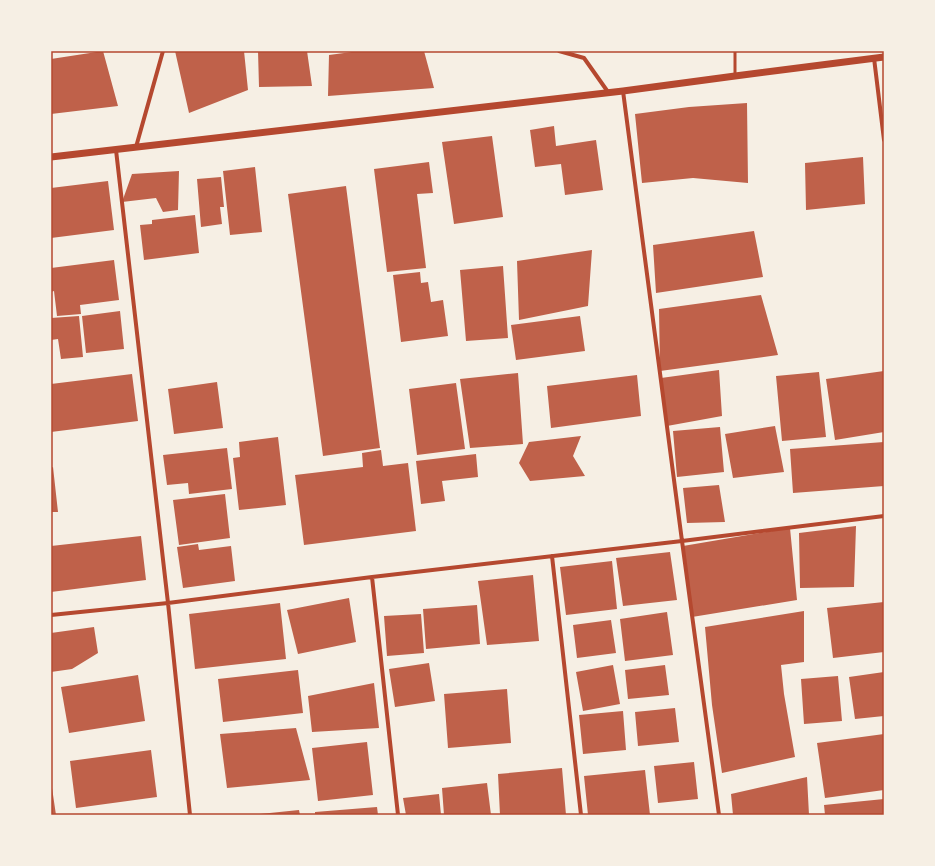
<svg xmlns="http://www.w3.org/2000/svg" width="935" height="866" font-family="Rubik,sans-serif">
  <rect width="100%" height="100%" fill="#f6efe4"/>
  <path fill="#bf614a" d="M 103,51 L 118,106 L 51,114 L 51,59 Z
    M 175,51 L 244,51 L 248,90 L 189,113 Z
    M 258,51 L 307,51 L 312,86 L 259,87 Z
    M 359,51 L 424,51 L 434,88 L 328,96 L 329,55 Z
    M 747,103 L 748,183 L 693,178 L 642,183 L 635,114 L 689,107 Z
    M 554,126 L 556,146 L 596,140 L 603,190 L 565,195 L 561,164 L 535,167 L 530,130 Z
    M 492,136 L 503,217 L 454,224 L 442,142 Z
    M 863,157 L 865,204 L 806,210 L 805,163 Z
    M 429,162 L 433,193 L 417,194 L 426,268 L 387,272 L 374,169 Z
    M 255,167 L 262,232 L 230,235 L 223,171 Z
    M 179,171 L 178,210 L 163,212 L 156,198 L 122,202 L 132,174 Z
    M 221,177 L 224,207 L 220,207 L 222,224 L 201,227 L 197,179 Z
    M 108,181 L 114,230 L 51,238 L 51,188 Z
    M 346,186 L 380,448 L 323,456 L 288,194 Z
    M 195,215 L 199,253 L 144,260 L 140,225 L 152,224 L 152,220 Z
    M 754,231 L 763,277 L 656,293 L 653,245 Z
    M 592,250 L 588,306 L 519,320 L 517,261 Z
    M 114,260 L 119,300 L 80,305 L 81,314 L 57,316 L 54,291 L 51,292 L 51,268 Z
    M 503,266 L 508,338 L 466,341 L 460,270 Z
    M 420,272 L 421,283 L 428,282 L 431,302 L 443,300 L 448,336 L 401,342 L 393,275 Z
    M 761,295 L 778,355 L 660,371 L 659,309 Z
    M 120,311 L 124,349 L 86,353 L 82,316 Z
    M 79,316 L 83,357 L 61,359 L 58,339 L 51,340 L 51,318 Z
    M 580,316 L 585,351 L 516,360 L 511,325 Z
    M 719,370 L 722,416 L 667,426 L 661,378 Z
    M 884,371 L 884,432 L 835,440 L 826,379 Z
    M 819,372 L 826,437 L 782,441 L 776,376 Z
    M 518,373 L 523,444 L 470,448 L 460,379 Z
    M 132,374 L 138,421 L 51,432 L 51,384 Z
    M 637,375 L 641,416 L 551,428 L 547,386 Z
    M 217,382 L 223,428 L 174,434 L 168,389 Z
    M 456,383 L 465,449 L 417,455 L 409,389 Z
    M 775,426 L 784,472 L 733,478 L 725,434 Z
    M 720,427 L 724,472 L 677,477 L 673,431 Z
    M 581,436 L 573,456 L 585,476 L 530,481 L 519,463 L 529,442 Z
    M 278,437 L 286,505 L 239,510 L 233,458 L 240,457 L 239,442 Z
    M 884,442 L 884,486 L 793,493 L 790,449 Z
    M 227,448 L 232,489 L 189,494 L 188,483 L 167,485 L 163,455 Z
    M 381,450 L 383,466 L 408,463 L 416,531 L 304,545 L 295,475 L 363,467 L 362,453 Z
    M 476,454 L 478,477 L 442,481 L 445,501 L 421,504 L 416,461 Z
    M 53,467 L 58,512 L 51,512 L 51,468 Z
    M 719,485 L 725,522 L 687,523 L 683,488 Z
    M 225,494 L 230,538 L 179,545 L 173,500 Z
    M 856,526 L 854,587 L 800,588 L 799,533 Z
    M 790,528 L 797,600 L 692,617 L 683,546 Z
    M 141,536 L 146,580 L 51,592 L 51,546 Z
    M 198,544 L 199,550 L 231,546 L 235,581 L 183,588 L 177,547 Z
    M 670,552 L 677,600 L 623,606 L 616,558 Z
    M 612,561 L 617,609 L 566,615 L 560,567 Z
    M 533,575 L 539,641 L 487,645 L 478,581 Z
    M 349,598 L 356,642 L 298,654 L 287,610 Z
    M 884,602 L 884,652 L 833,658 L 827,608 Z
    M 280,603 L 286,659 L 195,669 L 189,614 Z
    M 477,605 L 480,644 L 426,649 L 423,609 Z
    M 804,611 L 804,662 L 781,665 L 784,694 L 795,757 L 722,773 L 712,705 L 705,627 Z
    M 667,612 L 673,655 L 625,661 L 620,619 Z
    M 421,614 L 424,653 L 387,656 L 384,616 Z
    M 611,620 L 616,653 L 577,658 L 573,625 Z
    M 94,627 L 98,653 L 72,669 L 51,672 L 51,633 Z
    M 429,663 L 435,701 L 395,707 L 389,669 Z
    M 613,665 L 620,704 L 583,711 L 576,672 Z
    M 665,665 L 669,695 L 628,699 L 625,670 Z
    M 298,670 L 303,713 L 223,722 L 218,679 Z
    M 884,672 L 884,716 L 855,719 L 849,677 Z
    M 138,675 L 145,721 L 69,733 L 61,687 Z
    M 838,676 L 842,721 L 804,724 L 801,679 Z
    M 374,683 L 379,728 L 312,732 L 308,696 Z
    M 507,689 L 511,743 L 448,748 L 444,694 Z
    M 675,708 L 679,742 L 638,746 L 635,712 Z
    M 623,711 L 626,750 L 583,754 L 579,715 Z
    M 296,728 L 310,780 L 227,788 L 220,734 Z
    M 884,734 L 884,790 L 825,798 L 817,743 Z
    M 367,742 L 373,795 L 318,801 L 312,748 Z
    M 151,750 L 157,797 L 76,808 L 70,761 Z
    M 694,762 L 698,799 L 658,803 L 654,766 Z
    M 562,768 L 566,815 L 500,815 L 498,774 Z
    M 645,770 L 650,815 L 588,815 L 584,776 Z
    M 807,777 L 809,815 L 733,815 L 731,794 Z
    M 487,783 L 491,815 L 444,815 L 442,788 Z
    M 51,788 L 52,788 L 56,815 L 51,815 Z
    M 439,794 L 441,815 L 406,815 L 403,798 Z
    M 884,799 L 884,815 L 825,815 L 824,805 Z
    M 377,807 L 378,815 L 315,815 L 315,812 Z
    M 299,810 L 300,815 L 260,815 L 260,814 Z"/>
  <g fill="none" stroke-linecap="round" stroke-linejoin="round">
    <path stroke="#b5482f" stroke-width="3" d="M 735,75 L 735,51"/>
    <path stroke="#b5482f" stroke-width="4" d="M 559,51 L 584,58 L 608,92
      M 874,58 L 884,140
      M 623,91 L 682,541 L 719,815
      M 136,147 L 163,51
      M 116,150 L 168,603 L 190,815
      M 552,556 L 581,815
      M 372,577 L 398,815
      M 51,615 L 168,603 L 372,577 L 682,541 L 884,516"/>
    <path stroke="#b5482f" stroke-width="7" d="M 51,157 L 623,91 L 735,76 L 884,57"/>
  </g>
  <rect width="935" height="866" fill="none" stroke="#f6efe4" stroke-width="104"/>
  <rect x="52" y="52" width="831" height="762" fill="none" stroke="#b5482f" stroke-width="1.5"/>
</svg>
